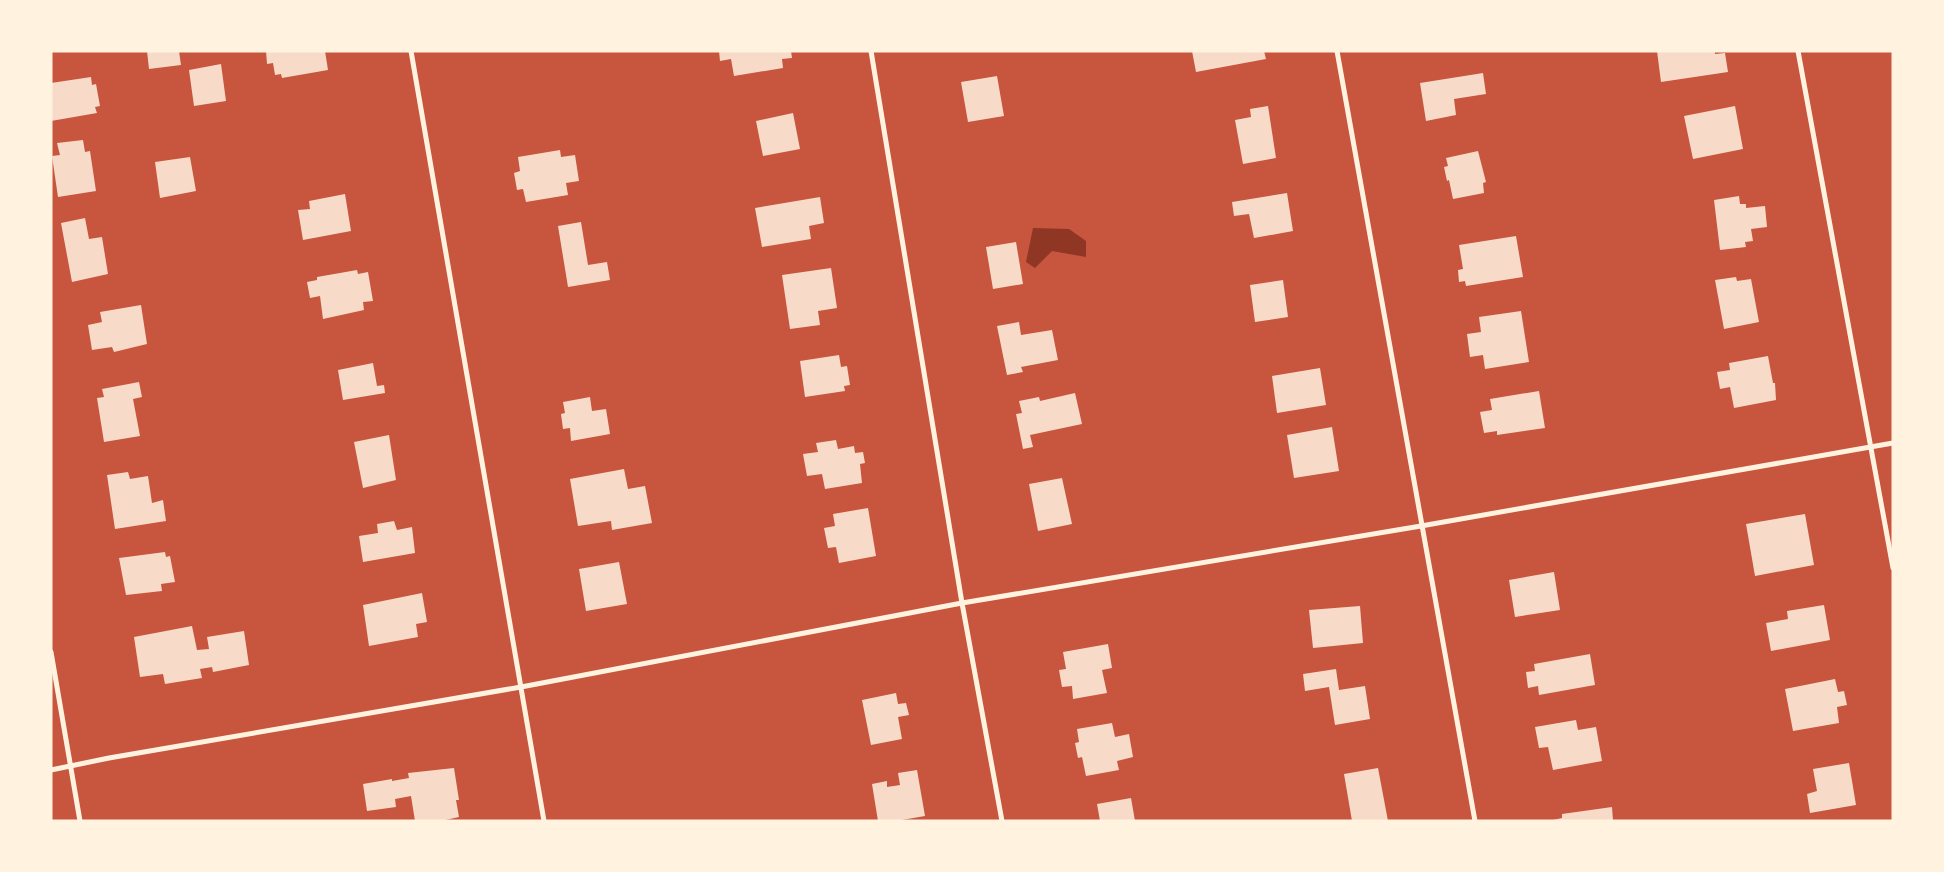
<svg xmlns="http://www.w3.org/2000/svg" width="1944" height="872" font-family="Lato,sans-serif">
  <rect width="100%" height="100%" fill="#c8553d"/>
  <path fill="#8f3625" d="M 1033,228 L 1069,229 L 1086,241 L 1086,257 L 1052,251 L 1035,268 L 1026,262 Z"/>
  <path fill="#f7dbc8" d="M 147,51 L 179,51 L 181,65 L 149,69 Z
    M 266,51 L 325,51 L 328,70 L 282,78 L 281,74 L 275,75 L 273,63 L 267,64 Z
    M 719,51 L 791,51 L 792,58 L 782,59 L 783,68 L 734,76 L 731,59 L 720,61 Z
    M 1192,51 L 1264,51 L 1266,59 L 1196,72 Z
    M 1657,51 L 1715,51 L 1715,54 L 1725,53 L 1728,72 L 1661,82 Z
    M 221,64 L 226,101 L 194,106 L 189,70 Z
    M 1483,73 L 1486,94 L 1454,99 L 1456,115 L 1426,121 L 1420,83 Z
    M 997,76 L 1004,116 L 968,122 L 961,82 Z
    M 91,77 L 92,85 L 96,84 L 100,106 L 95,107 L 97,113 L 51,121 L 51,83 Z
    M 1268,106 L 1276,158 L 1243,164 L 1235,120 L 1251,117 L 1250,109 Z
    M 1735,106 L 1743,149 L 1693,159 L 1684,116 Z
    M 793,113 L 800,149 L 763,156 L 756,121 Z
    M 83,140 L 85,152 L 90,151 L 96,191 L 58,197 L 52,156 L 60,155 L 57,143 Z
    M 560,150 L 561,157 L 575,155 L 579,181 L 566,183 L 568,195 L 526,202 L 523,189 L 517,190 L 514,173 L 520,171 L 518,157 Z
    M 1478,151 L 1486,182 L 1483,183 L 1484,193 L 1453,199 L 1449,180 L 1447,181 L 1444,167 L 1448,166 L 1446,158 Z
    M 190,157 L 196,191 L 160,198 L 155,162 Z
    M 1287,193 L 1293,231 L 1254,238 L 1249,214 L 1234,216 L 1232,202 Z
    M 345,194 L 351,231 L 303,240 L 298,210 L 310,209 L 309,201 Z
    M 1739,196 L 1740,204 L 1746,204 L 1746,208 L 1765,206 L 1767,227 L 1751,229 L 1753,241 L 1745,242 L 1746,247 L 1720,250 L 1714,200 Z
    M 820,197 L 824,223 L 809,226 L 811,239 L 762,247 L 755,208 Z
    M 85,218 L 89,239 L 102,237 L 108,274 L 72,282 L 61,223 Z
    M 581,222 L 588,265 L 607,262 L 610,280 L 568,287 L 558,226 Z
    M 1516,236 L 1523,277 L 1466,286 L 1465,281 L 1459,282 L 1458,270 L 1463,269 L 1459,245 Z
    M 1016,242 L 1023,284 L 993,289 L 986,247 Z
    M 831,268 L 837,308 L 818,311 L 820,325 L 790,329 L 782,275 Z
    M 357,270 L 358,274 L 368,272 L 373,301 L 363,302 L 364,310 L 323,319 L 320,296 L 310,298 L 307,282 L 317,280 L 317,277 Z
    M 1736,277 L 1737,281 L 1751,279 L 1759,322 L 1724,329 L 1715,280 Z
    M 1283,280 L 1288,317 L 1255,322 L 1250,285 Z
    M 141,305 L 147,344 L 114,352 L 112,347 L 92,350 L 88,325 L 102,322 L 100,312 Z
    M 1521,311 L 1529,362 L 1485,369 L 1483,355 L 1470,357 L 1467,334 L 1481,332 L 1479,317 Z
    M 1019,322 L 1021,335 L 1052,330 L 1058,360 L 1021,367 L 1023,372 L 1007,375 L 997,326 Z
    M 839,355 L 841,367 L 847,366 L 850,385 L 844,386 L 845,391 L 805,397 L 800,361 Z
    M 1768,356 L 1773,383 L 1775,383 L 1776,400 L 1734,408 L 1730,387 L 1720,389 L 1717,372 L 1730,370 L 1729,363 Z
    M 373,363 L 377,386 L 384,385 L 385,393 L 343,400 L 338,370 Z
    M 1320,368 L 1326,405 L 1277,413 L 1272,376 Z
    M 139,382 L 142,397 L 133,399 L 140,436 L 104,442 L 97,398 L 104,397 L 102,389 Z
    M 1539,391 L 1545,428 L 1497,435 L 1497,431 L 1484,433 L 1480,412 L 1492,410 L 1490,399 Z
    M 1075,393 L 1082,424 L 1030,435 L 1033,447 L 1023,449 L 1016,414 L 1022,413 L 1019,401 L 1039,397 L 1040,401 Z
    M 590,397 L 592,411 L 606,409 L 610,434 L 571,441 L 570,428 L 563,429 L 561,414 L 565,413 L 563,402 Z
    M 1332,427 L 1339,471 L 1294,478 L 1287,435 Z
    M 389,435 L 396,480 L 363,488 L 354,442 Z
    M 836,440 L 838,449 L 854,446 L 855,453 L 863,452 L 865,463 L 860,464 L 862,483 L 825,489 L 822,474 L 807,476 L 803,454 L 818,452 L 816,443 Z
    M 624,469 L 628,489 L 645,486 L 652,523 L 612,530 L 611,521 L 578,526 L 570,479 Z
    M 128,472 L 130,479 L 148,476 L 152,503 L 163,500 L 166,521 L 115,529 L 107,475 Z
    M 1062,478 L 1072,524 L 1038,531 L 1029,484 Z
    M 868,508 L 876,556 L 839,563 L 836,547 L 828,548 L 824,528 L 835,526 L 833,514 Z
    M 1805,514 L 1814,565 L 1755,576 L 1746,524 Z
    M 394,521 L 397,530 L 412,527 L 415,553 L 363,562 L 359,536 L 378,533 L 377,524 Z
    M 165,552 L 166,557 L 170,556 L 175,582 L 161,584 L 162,591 L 126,595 L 119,558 Z
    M 619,562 L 627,604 L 586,611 L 579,569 Z
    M 1554,572 L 1560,610 L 1515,617 L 1509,580 Z
    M 422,593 L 427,622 L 416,624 L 418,637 L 369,646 L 363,605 Z
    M 1824,605 L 1830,640 L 1771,651 L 1766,623 L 1788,619 L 1787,611 Z
    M 1360,606 L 1363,643 L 1313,648 L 1309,610 Z
    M 192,626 L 197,650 L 209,649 L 207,637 L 244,631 L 249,665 L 213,672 L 212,667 L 200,669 L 202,678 L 165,684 L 163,674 L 140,677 L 134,637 Z
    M 1108,644 L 1112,668 L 1102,670 L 1107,693 L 1073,699 L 1072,686 L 1062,687 L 1059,670 L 1066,669 L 1063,652 Z
    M 1590,654 L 1595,685 L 1539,695 L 1538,686 L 1528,688 L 1526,672 L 1535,671 L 1534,664 Z
    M 1336,669 L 1339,690 L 1365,686 L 1370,719 L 1335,725 L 1329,687 L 1305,691 L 1303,674 Z
    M 1835,679 L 1838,692 L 1844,691 L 1847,705 L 1837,707 L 1839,723 L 1793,731 L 1785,689 Z
    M 896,693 L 898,704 L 906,703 L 909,715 L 898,717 L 902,739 L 871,745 L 862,700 Z
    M 1576,720 L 1578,730 L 1596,727 L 1602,761 L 1553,770 L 1548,747 L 1539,748 L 1535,727 Z
    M 1112,723 L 1115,737 L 1129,734 L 1133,757 L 1117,761 L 1119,770 L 1086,776 L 1082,757 L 1078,758 L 1075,743 L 1079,742 L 1077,729 Z
    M 1849,763 L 1856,805 L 1810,813 L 1807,794 L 1817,791 L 1813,769 Z
    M 454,768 L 459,800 L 456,800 L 459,817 L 441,821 L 415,821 L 411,796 L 395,799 L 396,807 L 367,811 L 363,784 L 392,779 L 392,781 L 409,778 L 408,773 Z
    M 1378,768 L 1388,821 L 1352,821 L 1344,774 Z
    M 917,770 L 925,816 L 896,821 L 878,821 L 872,784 L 887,781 L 887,787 L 900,785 L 898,773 Z
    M 1131,798 L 1135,821 L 1100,821 L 1097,804 Z
    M 1612,807 L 1613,821 L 1549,821 L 1562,818 L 1562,814 Z"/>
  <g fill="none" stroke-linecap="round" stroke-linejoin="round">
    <path stroke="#fff3e0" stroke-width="5" d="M 411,51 L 544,821
      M 871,51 L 962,603 L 1002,821
      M 1337,51 L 1475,821
      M 1798,51 L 1893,568
      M 51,652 L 80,821
      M 51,770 L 109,758 L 521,687 L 962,603 L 1421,526 L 1893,443"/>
  </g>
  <rect width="1944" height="872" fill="none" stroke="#fff3e0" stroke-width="105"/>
</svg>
